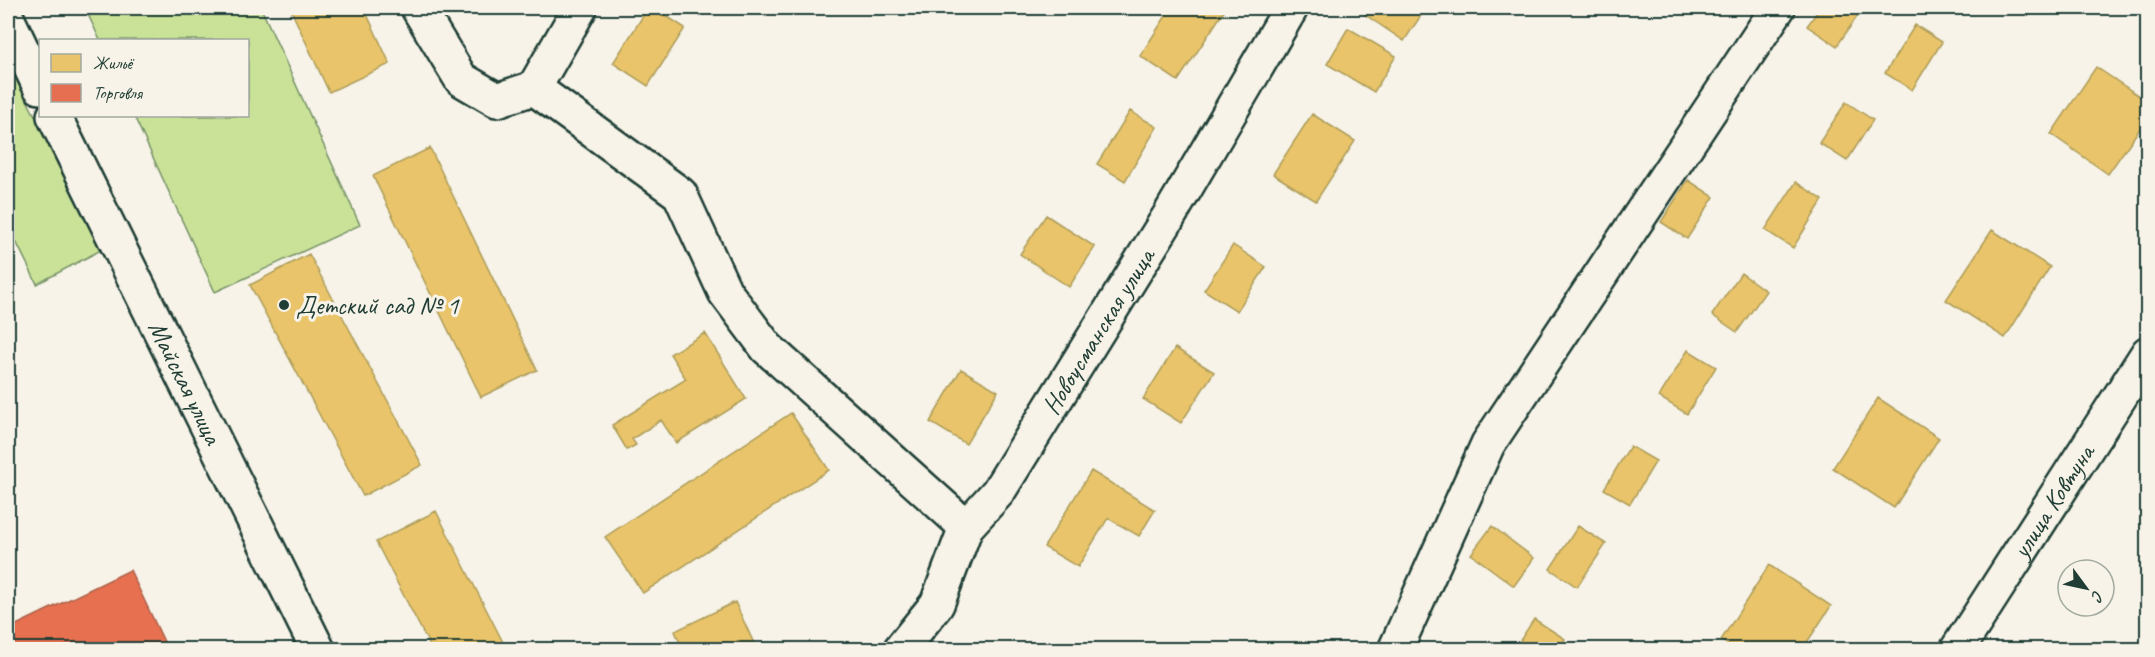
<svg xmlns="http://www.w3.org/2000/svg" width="2155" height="657" font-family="Caveat,sans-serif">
  <rect width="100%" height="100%" fill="#f7f3e8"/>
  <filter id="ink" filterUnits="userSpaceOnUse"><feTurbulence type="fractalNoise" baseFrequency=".0167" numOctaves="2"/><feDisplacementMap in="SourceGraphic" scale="12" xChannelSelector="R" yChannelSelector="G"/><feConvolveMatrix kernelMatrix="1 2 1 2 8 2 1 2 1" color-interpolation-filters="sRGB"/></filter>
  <g filter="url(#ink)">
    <path fill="#cae298" stroke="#749066" stroke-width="1.5" d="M 85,8 L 261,8 L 360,225 L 215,292 L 134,116 L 248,116 L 248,40 L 100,40 Z
      M 8,63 L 103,249 L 37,284 L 8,225 Z"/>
    <path fill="#e9c46a" stroke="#ac9c5a" stroke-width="1.5" d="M 290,8 L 364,8 L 390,64 L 329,92 Z
      M 648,8 L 654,8 L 685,28 L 648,86 L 613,63 Z
      M 1171,8 L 1226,8 L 1178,81 L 1140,56 Z
      M 1359,8 L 1426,8 L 1404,41 L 1358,10 Z
      M 1820,8 L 1863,8 L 1837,46 L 1807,26 Z
      M 1915,25 L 1942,42 L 1912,90 L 1885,73 Z
      M 1348,28 L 1396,56 L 1374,92 L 1327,64 Z
      M 2096,67 L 2148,102 L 2148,117 L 2108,174 L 2051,134 Z
      M 1846,102 L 1873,120 L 1847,161 L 1819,143 Z
      M 1130,111 L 1157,127 L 1125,181 L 1097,164 Z
      M 1312,114 L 1355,141 L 1316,201 L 1273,174 Z
      M 430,148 L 537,370 L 481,397 L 373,176 Z
      M 1688,180 L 1714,197 L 1687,239 L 1661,222 Z
      M 1796,182 L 1823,200 L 1793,248 L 1765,230 Z
      M 1046,215 L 1095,247 L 1069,287 L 1020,254 Z
      M 1992,230 L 2050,267 L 2005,338 L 1946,300 Z
      M 1233,245 L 1266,267 L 1237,311 L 1204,290 Z
      M 309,254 L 422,465 L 363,496 L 250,285 Z
      M 1741,273 L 1766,291 L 1737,332 L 1712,315 Z
      M 705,333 L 746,399 L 676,443 L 661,420 L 632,439 L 636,445 L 627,450 L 612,425 L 686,379 L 670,354 Z
      M 1175,348 L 1214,372 L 1181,423 L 1143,399 Z
      M 1688,350 L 1716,367 L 1687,414 L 1659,397 Z
      M 961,369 L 998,391 L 966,444 L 930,422 Z
      M 1878,398 L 1939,438 L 1894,508 L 1833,468 Z
      M 791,413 L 829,470 L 643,593 L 605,537 Z
      M 1630,446 L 1656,461 L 1630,504 L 1604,489 Z
      M 1091,471 L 1155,510 L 1139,536 L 1108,518 L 1078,567 L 1044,547 Z
      M 436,511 L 507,650 L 432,650 L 376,542 Z
      M 1492,526 L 1534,558 L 1514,586 L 1471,554 Z
      M 1578,526 L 1606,544 L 1577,587 L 1550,569 Z
      M 1769,565 L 1831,606 L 1802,650 L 1735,650 L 1721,640 Z
      M 735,602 L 757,650 L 683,650 L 675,631 Z
      M 1534,619 L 1565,639 L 1558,650 L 1523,650 L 1517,645 Z"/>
    <path fill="#e76f51" stroke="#ab6048" stroke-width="1.5" d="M 130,570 L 168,650 L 8,650 L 8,629 Z"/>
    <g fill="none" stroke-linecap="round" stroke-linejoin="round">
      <defs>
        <g id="minor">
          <path d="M 418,8 L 461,79 L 497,100 L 534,88 L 680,194 L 725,292 L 767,348 L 966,527"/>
          <path d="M 8,20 L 40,87"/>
          <path d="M 534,88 L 580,8"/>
          <path id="s1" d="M 54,116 L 318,650"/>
          <path id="s2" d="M 900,650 L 937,604 L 966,527 L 998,492 L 1168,218 L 1291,8"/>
          <path d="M 1395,650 L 1488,444 L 1778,8"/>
          <path id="s3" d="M 1957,650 L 2148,353"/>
        </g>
      </defs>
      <use href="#minor" stroke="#1f3d34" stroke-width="38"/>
      <use href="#minor" stroke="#f7f3e8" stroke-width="33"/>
    </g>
  </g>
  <circle fill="#1f3d34" stroke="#f7f3e8" stroke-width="2" cx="284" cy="305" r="6"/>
  <g text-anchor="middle" stroke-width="6" stroke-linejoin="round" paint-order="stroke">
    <g font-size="26" fill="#1f3d34" stroke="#f7f3e8" text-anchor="start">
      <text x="296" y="314">Детский сад № 1</text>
    </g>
    <g font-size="26" fill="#1f3d34" stroke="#f7f3e8">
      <text dy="9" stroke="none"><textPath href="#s2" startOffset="378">Новоусманская улица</textPath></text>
      <text dy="9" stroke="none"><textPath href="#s1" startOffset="297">Майская улица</textPath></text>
      <text dy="9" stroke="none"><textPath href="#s3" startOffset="177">улица Ковтуна</textPath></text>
    </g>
  </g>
  <rect width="2155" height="657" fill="none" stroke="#f7f3e8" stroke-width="30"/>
  <rect x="15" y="15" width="2125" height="627" fill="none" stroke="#1f3d34" stroke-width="2" filter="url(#ink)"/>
  <rect x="39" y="39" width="210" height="78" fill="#f7f3e8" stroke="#a1aaa0" stroke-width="1.5"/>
  <rect x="51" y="54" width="30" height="18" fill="#e9c46a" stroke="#a1aaa0" stroke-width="1.5"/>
  <text x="93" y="69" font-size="18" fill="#1f3d34">Жильё</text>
  <rect x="51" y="84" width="30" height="18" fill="#e76f51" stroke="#a1aaa0" stroke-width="1.5"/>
  <text x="93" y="99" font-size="18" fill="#1f3d34">Торговля</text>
  <g transform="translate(2086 588) rotate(123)"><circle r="28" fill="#f7f3e8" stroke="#a1aaa0" stroke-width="1.5"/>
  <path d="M0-4.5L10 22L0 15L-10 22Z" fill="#1f3d34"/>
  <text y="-9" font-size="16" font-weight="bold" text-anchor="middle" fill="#1f3d34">С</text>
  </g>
</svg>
